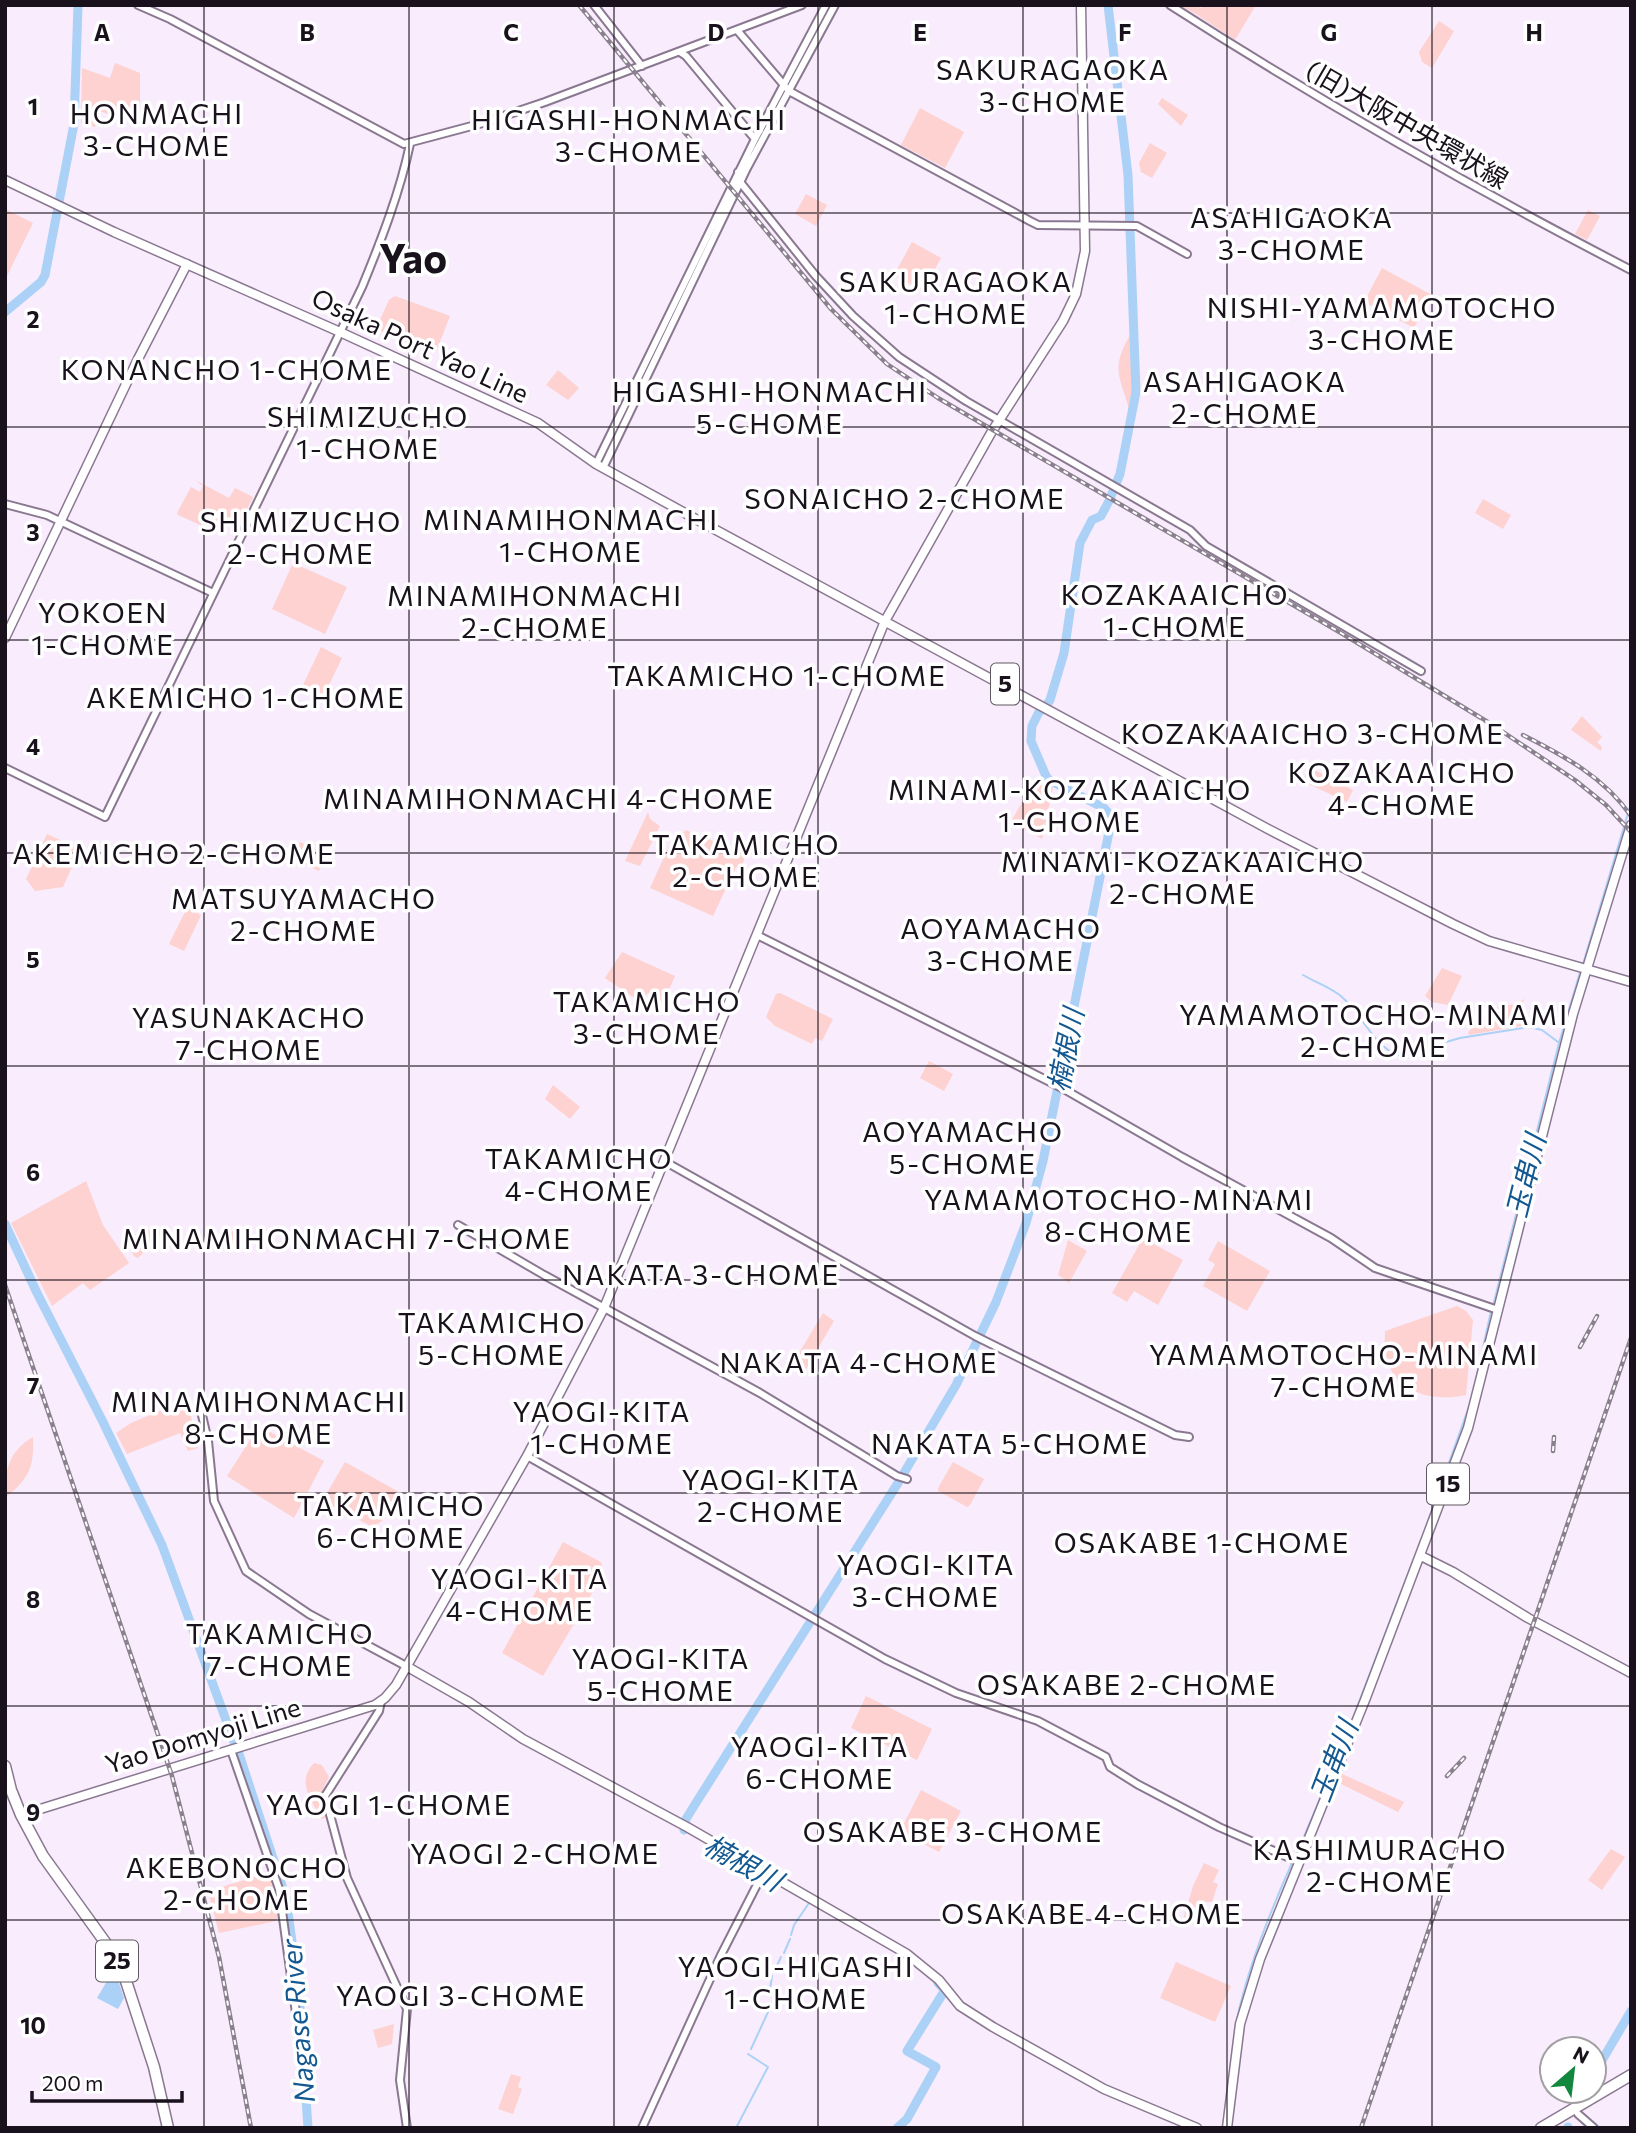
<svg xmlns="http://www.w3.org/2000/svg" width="1636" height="2133" font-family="Commissioner,'Noto Sans JP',sans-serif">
  <rect width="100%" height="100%" fill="#f8ecfd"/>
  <path fill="#fdd2d0" d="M 1178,5 L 1197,5 L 1201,8 L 1203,5 L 1256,5 L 1235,40 L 1196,14 Z
    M 1439,21 L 1454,31 L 1432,68 L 1422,62 L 1419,52 Z
    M 115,63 L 140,73 L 140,108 L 137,123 L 99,111 L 95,127 L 81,123 L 82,68 L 110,78 Z
    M 1162,98 L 1188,115 L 1181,126 L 1158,104 Z
    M 920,108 L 964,132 L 945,168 L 901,145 Z
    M 1150,143 L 1167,153 L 1152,178 L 1141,172 L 1139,163 Z
    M 806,194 L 827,205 L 816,226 L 795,214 Z
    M 5,209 L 33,223 L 5,280 Z
    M 1588,210 L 1600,216 L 1587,240 L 1575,234 Z
    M 912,242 L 941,258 L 923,291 L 894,275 Z
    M 1382,268 L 1432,295 L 1414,328 L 1364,302 Z
    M 395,296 L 450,316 L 436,352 L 431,353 L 380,331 L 377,326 L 389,300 Z
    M 1130,335 L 1133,394 L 1130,412 C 1120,376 1110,370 1130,335 Z
    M 558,370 L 579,388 L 568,400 L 546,385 Z
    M 195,480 L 229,498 L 235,488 L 253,497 L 239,526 L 225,519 L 218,533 L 178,515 L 177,513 L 191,487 L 200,492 L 203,486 Z
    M 1483,499 L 1511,515 L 1503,529 L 1475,513 Z
    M 293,563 L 347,587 L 325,634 L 272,609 Z
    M 321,647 L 342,658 L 324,695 L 303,685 Z
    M 1582,716 L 1602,737 L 1597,742 L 1602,747 L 1601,751 L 1571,730 Z
    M 1309,767 L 1353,790 L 1347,802 L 1302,781 Z
    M 1036,777 L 1053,787 L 1042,839 L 1011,822 Z
    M 648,812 L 650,819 L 660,826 L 640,866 L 625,861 Z
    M 686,830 L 746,854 L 741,869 L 736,867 L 713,916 L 650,888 L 669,846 Z
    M 47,834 L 80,849 L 63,887 L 35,891 L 26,879 Z
    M 300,842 L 327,855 L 319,871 L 292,858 Z
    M 187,908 L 201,915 L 184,951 L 169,944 Z
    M 622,952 L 675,976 L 663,1003 L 648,993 L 640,1002 L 605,978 Z
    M 1442,968 L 1462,976 L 1448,1005 L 1432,1002 L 1425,996 Z
    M 780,993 L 833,1019 L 822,1041 L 815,1038 L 812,1044 L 775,1026 L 766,1017 L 776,994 Z
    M 1524,999 L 1519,1023 L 1535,1024 L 1534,1027 L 1528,1025 L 1469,1035 L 1468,1032 L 1496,1007 L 1516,1004 Z
    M 929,1061 L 953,1074 L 944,1091 L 920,1078 Z
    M 553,1085 L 580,1107 L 570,1119 L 545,1099 Z
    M 86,1181 L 103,1225 L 129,1263 L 90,1290 L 83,1283 L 52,1306 L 11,1223 Z
    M 146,1227 L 154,1235 L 162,1227 L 164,1232 L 138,1258 L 135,1257 L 132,1253 L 140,1247 L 133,1236 Z
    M 233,1231 L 241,1236 L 241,1239 L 228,1254 L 216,1240 Z
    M 1143,1238 L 1183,1260 L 1158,1305 L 1134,1291 L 1127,1302 L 1112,1293 Z
    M 1068,1240 L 1087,1251 L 1069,1283 L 1058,1275 Z
    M 1218,1241 L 1270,1271 L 1247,1311 L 1203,1286 L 1215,1264 L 1208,1260 Z
    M 1457,1306 L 1466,1311 L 1473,1320 L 1466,1395 C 1433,1403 1392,1392 1385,1353 C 1384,1346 1385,1338 1385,1331 Z
    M 823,1313 L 834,1321 L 806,1369 L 793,1363 Z
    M 184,1401 L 188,1403 L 198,1448 L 188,1451 L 180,1433 L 127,1454 L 116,1433 L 131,1423 Z
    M 259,1426 L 324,1461 L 294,1518 L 227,1476 Z
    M 33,1437 C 34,1467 30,1478 5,1498 C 5,1470 8,1452 33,1437 Z
    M 345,1462 L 399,1492 L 382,1521 L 373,1527 L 330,1505 L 327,1493 Z
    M 953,1462 L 984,1479 L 970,1505 L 967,1507 L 938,1491 L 938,1488 Z
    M 563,1542 L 601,1562 L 604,1573 L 543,1676 L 502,1653 Z
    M 866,1696 L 932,1729 L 917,1760 L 851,1728 Z
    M 314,1763 L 322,1765 L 329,1777 C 319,1796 319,1795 327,1817 L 322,1819 C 311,1801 296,1782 314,1763 Z
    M 1340,1773 L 1404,1802 L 1398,1812 L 1337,1782 Z
    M 921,1790 L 961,1811 L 939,1852 L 900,1831 Z
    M 1611,1849 L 1625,1857 L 1602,1890 L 1588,1880 Z
    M 1204,1863 L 1219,1870 L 1213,1882 L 1218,1884 L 1212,1902 L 1199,1902 L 1188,1923 L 1183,1920 L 1193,1886 Z
    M 269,1873 L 279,1916 L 276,1921 L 219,1933 L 208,1891 Z
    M 1176,1962 L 1231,1986 L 1215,2022 L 1160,1998 Z
    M 394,2024 L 392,2044 L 378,2048 L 373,2030 Z
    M 511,2074 L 521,2077 L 518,2087 L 522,2089 L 513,2114 L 498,2109 Z"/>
  <path fill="#abd1f7" d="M 111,1974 L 117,1977 L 124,1998 L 118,2009 L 97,1998 Z"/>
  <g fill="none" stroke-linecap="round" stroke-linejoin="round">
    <path stroke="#abd1f7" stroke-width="2" d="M 1583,964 L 1631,803
      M 1303,975 C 1315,982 1332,988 1342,997 C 1363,1015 1377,1054 1406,1057 L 1411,1051 L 1426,1052 L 1446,1042 L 1460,1038 L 1529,1027 L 1542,1030 L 1558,1042
      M 1493,1306 L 1559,1043 L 1581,969
      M 1425,1530 L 1472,1398 L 1491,1311
      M 1419,1547 L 1422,1538
      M 1335,1765 L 1414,1558
      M 1295,1858 L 1332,1770
      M 791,1935 L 794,1925 L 809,1903
      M 784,1953 L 790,1939
      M 774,1972 L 781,1957
      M 1237,2019 C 1248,1966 1270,1912 1292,1863
      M 751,2049 L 774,1999 L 770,1989 L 772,1976
      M 736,2128 L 768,2067 L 748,2054
      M 1223,2128 L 1234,2039"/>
    <path stroke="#abd1f7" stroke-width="9" d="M 5,312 L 41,282 L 45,275 L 74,124 L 78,5
      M 5,1224 L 37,1293 L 102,1420 L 162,1545 L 234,1742
      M 239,1754 L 286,1898 L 299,1992 L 308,2128
      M 684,1830 L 686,1819 L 694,1806 L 898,1483 L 956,1385 L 996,1302 L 1026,1223 L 1043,1161 L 1112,817 L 1104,808 L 1049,780 L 1046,776 L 1031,741 L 1032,726 L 1039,712 L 1044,709 L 1050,700 L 1064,653 L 1080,543 L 1092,520 L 1101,516 L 1109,501 L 1120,474 L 1136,392 L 1128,175 L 1108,5
      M 1594,2074 L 1631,2011
      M 1579,2101 L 1584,2091
      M 897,2128 L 907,2119 L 936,2067 L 907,2051 L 945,1990 L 938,1983
      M 1568,2128 L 1568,2127"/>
    <defs>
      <path id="minor" d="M 138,5 L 170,19 L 404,144 L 483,123 L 545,102 L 802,5
        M 594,5 L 642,66
        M 1170,5 C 1319,101 1473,188 1631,270
        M 737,30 L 789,91 L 1030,221 L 1038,225 L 1137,226 L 1187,254
        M 680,52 L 686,56 L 755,139
        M 738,172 L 740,182 L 815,275 L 853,316 L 899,357 L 966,401 L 1190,530 L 1206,546 L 1421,671
        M 596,464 L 755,139 L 826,5
        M 603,468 L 747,168 L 835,5
        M 5,504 L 47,515 L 213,593
        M 5,768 L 105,817 L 362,287 C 381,241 400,192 410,144
        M 757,935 L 1062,1088 L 1182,1157 L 1331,1238 L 1375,1268 L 1498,1310
        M 664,1161 L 975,1336 L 1175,1435 L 1189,1437
        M 458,1225 L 544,1275 L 760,1393 L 897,1476 L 907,1479
        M 201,1411 L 208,1441 L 214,1501 L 246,1571 L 309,1614 L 406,1666
        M 527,1456 L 885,1659 L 956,1693 L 1038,1721 L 1106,1757 L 1110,1767 L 1137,1784 L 1219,1827 L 1299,1862
        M 381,1701 L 379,1711 L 325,1796 L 347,1878 L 407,2009 L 400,2080 L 407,2128
        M 231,1750 L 279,1889 L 296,2013
        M 1578,2114 L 1594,2128
        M 642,2128 L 721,1955 L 764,1871"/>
      <path id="major" d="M 5,180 L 114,232 L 340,332 L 538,423 L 596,464 L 692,517 L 1268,829 L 1453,924 L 1489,941 L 1631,982
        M 5,638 L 138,359 L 187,264
        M 1421,1556 L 1453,1572 L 1528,1618 L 1631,1673
        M 406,1666 L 469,1702 L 523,1739 L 687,1827 L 907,1954 L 939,1980 L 960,2006 L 993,2027 L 1104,2089 L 1197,2128
        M 21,1815 L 375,1705 L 385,1698 L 396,1685 L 527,1456 L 604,1308 L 885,621 L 991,433 L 1063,321 L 1076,294 L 1085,251 L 1081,5
        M 1227,2128 L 1240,2024 L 1260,1959 L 1365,1700 L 1468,1428 L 1573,1014 L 1631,825"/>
      <path id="highway" d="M 5,1766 L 11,1790 L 21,1815 L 43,1856 L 110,1949 L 124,1975 L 154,2067 L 168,2128
        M 1541,2128 L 1631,2075"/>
    </defs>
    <use href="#minor" stroke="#8a7891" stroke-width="10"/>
    <use href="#major" stroke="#8a7891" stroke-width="11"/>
    <use href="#highway" stroke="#8a7891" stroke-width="13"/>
    <use href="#minor" stroke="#fff" stroke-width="6"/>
    <use href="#major" stroke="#fff" stroke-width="8"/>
    <use href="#highway" stroke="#fff" stroke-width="10"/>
    <defs>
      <path id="rail" d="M 579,5 L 831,309 L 887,364 L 938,398 L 1341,633 L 1491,724 L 1575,780 L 1606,805 L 1631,832
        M 1523,735 C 1564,756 1604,777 1631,816
        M 5,1285 L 172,1776 L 219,1957 L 251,2128
        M 1580,1347 L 1597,1316
        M 1553,1451 L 1554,1437
        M 1447,1776 L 1464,1758
        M 1361,2128 L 1631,1338"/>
    </defs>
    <use href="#rail" stroke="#8a808e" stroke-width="4.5"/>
    <use href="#rail" stroke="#fff" stroke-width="2" stroke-dasharray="5" stroke-linecap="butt"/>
  </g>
  <path fill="none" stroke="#19121c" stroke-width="2" stroke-opacity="0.55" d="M 204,5 L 204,2128M 409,5 L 409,2128M 614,5 L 614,2128M 818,5 L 818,2128M 1023,5 L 1023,2128M 1227,5 L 1227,2128M 1432,5 L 1432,2128M 5,213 L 1631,213M 5,427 L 1631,427M 5,640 L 1631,640M 5,853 L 1631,853M 5,1066 L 1631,1066M 5,1280 L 1631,1280M 5,1493 L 1631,1493M 5,1706 L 1631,1706M 5,1920 L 1631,1920"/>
  <g text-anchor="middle" stroke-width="7" stroke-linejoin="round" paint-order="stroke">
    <g fill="#fff" stroke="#5e5960" stroke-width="2">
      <rect x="991" y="663.5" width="28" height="41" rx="5"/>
      <rect x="1427" y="1463.5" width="42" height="41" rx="5"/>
      <rect x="96" y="1940.5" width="42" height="41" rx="5"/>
    </g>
    <g font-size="24" font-weight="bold" fill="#19121c">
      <text x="1005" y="692">5</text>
      <text x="1448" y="1492">15</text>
      <text x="117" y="1969">25</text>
    </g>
    <g font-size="26" fill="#19121c" stroke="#fff">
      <text transform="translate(1407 125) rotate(30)" y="9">(旧)大阪中央環状線</text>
      <text transform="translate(420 346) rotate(25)" y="9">Osaka Port Yao Line</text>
      <text transform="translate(203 1736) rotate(-17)" y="9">Yao Domyoji Line</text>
    </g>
    <g font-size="28" letter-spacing="2" fill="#19121c" stroke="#fff">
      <text x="1053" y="80">SAKURAGAOKA<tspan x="1053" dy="32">3-CHOME</tspan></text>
      <text x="157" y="124">HONMACHI<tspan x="157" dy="32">3-CHOME</tspan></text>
      <text x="629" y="130">HIGASHI-HONMACHI<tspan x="629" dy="32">3-CHOME</tspan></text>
      <text x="1292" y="228">ASAHIGAOKA<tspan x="1292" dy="32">3-CHOME</tspan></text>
      <text x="956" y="292">SAKURAGAOKA<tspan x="956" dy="32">1-CHOME</tspan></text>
      <text x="1382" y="318">NISHI-YAMAMOTOCHO<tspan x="1382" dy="32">3-CHOME</tspan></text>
      <text x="227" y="380">KONANCHO 1-CHOME</text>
      <text x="1245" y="392">ASAHIGAOKA<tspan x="1245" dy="32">2-CHOME</tspan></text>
      <text x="770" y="402">HIGASHI-HONMACHI<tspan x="770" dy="32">5-CHOME</tspan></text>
      <text x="368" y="427">SHIMIZUCHO<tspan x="368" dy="32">1-CHOME</tspan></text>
      <text x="905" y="509">SONAICHO 2-CHOME</text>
      <text x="571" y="530">MINAMIHONMACHI<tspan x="571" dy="32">1-CHOME</tspan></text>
      <text x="301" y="532">SHIMIZUCHO<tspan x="301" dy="32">2-CHOME</tspan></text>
      <text x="1175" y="605">KOZAKAAICHO<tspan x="1175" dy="32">1-CHOME</tspan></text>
      <text x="535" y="606">MINAMIHONMACHI<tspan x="535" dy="32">2-CHOME</tspan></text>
      <text x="103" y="623">YOKOEN<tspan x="103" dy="32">1-CHOME</tspan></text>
      <text x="777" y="686">TAKAMICHO 1-CHOME</text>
      <text x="246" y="708">AKEMICHO 1-CHOME</text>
      <text x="1313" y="744">KOZAKAAICHO 3-CHOME</text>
      <text x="1402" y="783">KOZAKAAICHO<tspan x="1402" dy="32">4-CHOME</tspan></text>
      <text x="1070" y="800">MINAMI-KOZAKAAICHO<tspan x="1070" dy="32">1-CHOME</tspan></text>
      <text x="549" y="809">MINAMIHONMACHI 4-CHOME</text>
      <text x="746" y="855">TAKAMICHO<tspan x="746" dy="32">2-CHOME</tspan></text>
      <text x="174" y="864">AKEMICHO 2-CHOME</text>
      <text x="1183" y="872">MINAMI-KOZAKAAICHO<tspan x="1183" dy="32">2-CHOME</tspan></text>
      <text x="304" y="909">MATSUYAMACHO<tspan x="304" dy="32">2-CHOME</tspan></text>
      <text x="1001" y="939">AOYAMACHO<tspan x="1001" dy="32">3-CHOME</tspan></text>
      <text x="647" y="1012">TAKAMICHO<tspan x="647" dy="32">3-CHOME</tspan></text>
      <text x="1374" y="1025">YAMAMOTOCHO-MINAMI<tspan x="1374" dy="32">2-CHOME</tspan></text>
      <text x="249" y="1028">YASUNAKACHO<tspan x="249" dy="32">7-CHOME</tspan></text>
      <text x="963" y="1142">AOYAMACHO<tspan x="963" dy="32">5-CHOME</tspan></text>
      <text x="579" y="1169">TAKAMICHO<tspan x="579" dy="32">4-CHOME</tspan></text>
      <text x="1119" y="1210">YAMAMOTOCHO-MINAMI<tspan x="1119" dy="32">8-CHOME</tspan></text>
      <text x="347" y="1249">MINAMIHONMACHI 7-CHOME</text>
      <text x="701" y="1285">NAKATA 3-CHOME</text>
      <text x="492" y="1333">TAKAMICHO<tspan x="492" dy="32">5-CHOME</tspan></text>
      <text x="1344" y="1365">YAMAMOTOCHO-MINAMI<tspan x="1344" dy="32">7-CHOME</tspan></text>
      <text x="859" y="1373">NAKATA 4-CHOME</text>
      <text x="259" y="1412">MINAMIHONMACHI<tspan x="259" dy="32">8-CHOME</tspan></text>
      <text x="602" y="1422">YAOGI-KITA<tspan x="602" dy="32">1-CHOME</tspan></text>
      <text x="1010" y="1454">NAKATA 5-CHOME</text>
      <text x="771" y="1490">YAOGI-KITA<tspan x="771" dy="32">2-CHOME</tspan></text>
      <text x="391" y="1516">TAKAMICHO<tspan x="391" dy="32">6-CHOME</tspan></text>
      <text x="1202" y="1553">OSAKABE 1-CHOME</text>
      <text x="926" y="1575">YAOGI-KITA<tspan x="926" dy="32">3-CHOME</tspan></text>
      <text x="520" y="1589">YAOGI-KITA<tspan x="520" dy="32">4-CHOME</tspan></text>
      <text x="280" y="1644">TAKAMICHO<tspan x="280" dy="32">7-CHOME</tspan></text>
      <text x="661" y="1669">YAOGI-KITA<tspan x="661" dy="32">5-CHOME</tspan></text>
      <text x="1127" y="1695">OSAKABE 2-CHOME</text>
      <text x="820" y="1757">YAOGI-KITA<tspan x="820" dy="32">6-CHOME</tspan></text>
      <text x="389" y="1815">YAOGI 1-CHOME</text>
      <text x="953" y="1842">OSAKABE 3-CHOME</text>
      <text x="1380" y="1860">KASHIMURACHO<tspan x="1380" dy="32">2-CHOME</tspan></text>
      <text x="535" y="1864">YAOGI 2-CHOME</text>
      <text x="237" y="1878">AKEBONOCHO<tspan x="237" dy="32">2-CHOME</tspan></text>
      <text x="1092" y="1924">OSAKABE 4-CHOME</text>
      <text x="796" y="1977">YAOGI-HIGASHI<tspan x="796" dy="32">1-CHOME</tspan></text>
      <text x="461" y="2006">YAOGI 3-CHOME</text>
    </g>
    <g font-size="28" font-style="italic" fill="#135891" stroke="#fff">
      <text transform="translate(1066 1050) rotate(-79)" y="10">楠根川</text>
      <text transform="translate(1526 1176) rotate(-76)" y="10">玉串川</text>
      <text transform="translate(1334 1761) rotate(-69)" y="10">玉串川</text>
      <text transform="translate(743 1863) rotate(29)" y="10">楠根川</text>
      <text transform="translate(298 2021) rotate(-95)" y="10">Nagase River</text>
    </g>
    <g font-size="40" font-weight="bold" fill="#19121c" stroke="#fff">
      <text x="413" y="273">Yao</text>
    </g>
  </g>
  <g font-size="23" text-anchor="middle" font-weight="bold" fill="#19121c" stroke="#fff" stroke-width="7" stroke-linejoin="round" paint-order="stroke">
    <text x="102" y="41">A</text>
    <text x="307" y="41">B</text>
    <text x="511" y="41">C</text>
    <text x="716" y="41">D</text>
    <text x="920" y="41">E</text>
    <text x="1125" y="41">F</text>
    <text x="1329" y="41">G</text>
    <text x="1534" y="41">H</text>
    <text x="33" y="115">1</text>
    <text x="33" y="328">2</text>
    <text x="33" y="541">3</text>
    <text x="33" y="755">4</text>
    <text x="33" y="968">5</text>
    <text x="33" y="1181">6</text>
    <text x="33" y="1394">7</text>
    <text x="33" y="1608">8</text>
    <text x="33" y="1821">9</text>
    <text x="33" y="2034">10</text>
  </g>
  <rect width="1636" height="2133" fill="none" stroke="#19121c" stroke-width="14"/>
  <g transform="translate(1573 2070) rotate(28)"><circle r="33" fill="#ffffff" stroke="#a3a0a4" stroke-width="2"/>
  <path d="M0-5L12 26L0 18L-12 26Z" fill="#14873f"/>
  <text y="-10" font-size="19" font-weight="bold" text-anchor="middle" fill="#19121c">N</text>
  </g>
  <path d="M32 2091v10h150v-10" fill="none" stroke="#19121c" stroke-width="3.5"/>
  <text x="42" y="2091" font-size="21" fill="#19121c" stroke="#ffffff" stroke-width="5" paint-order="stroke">200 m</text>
</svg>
